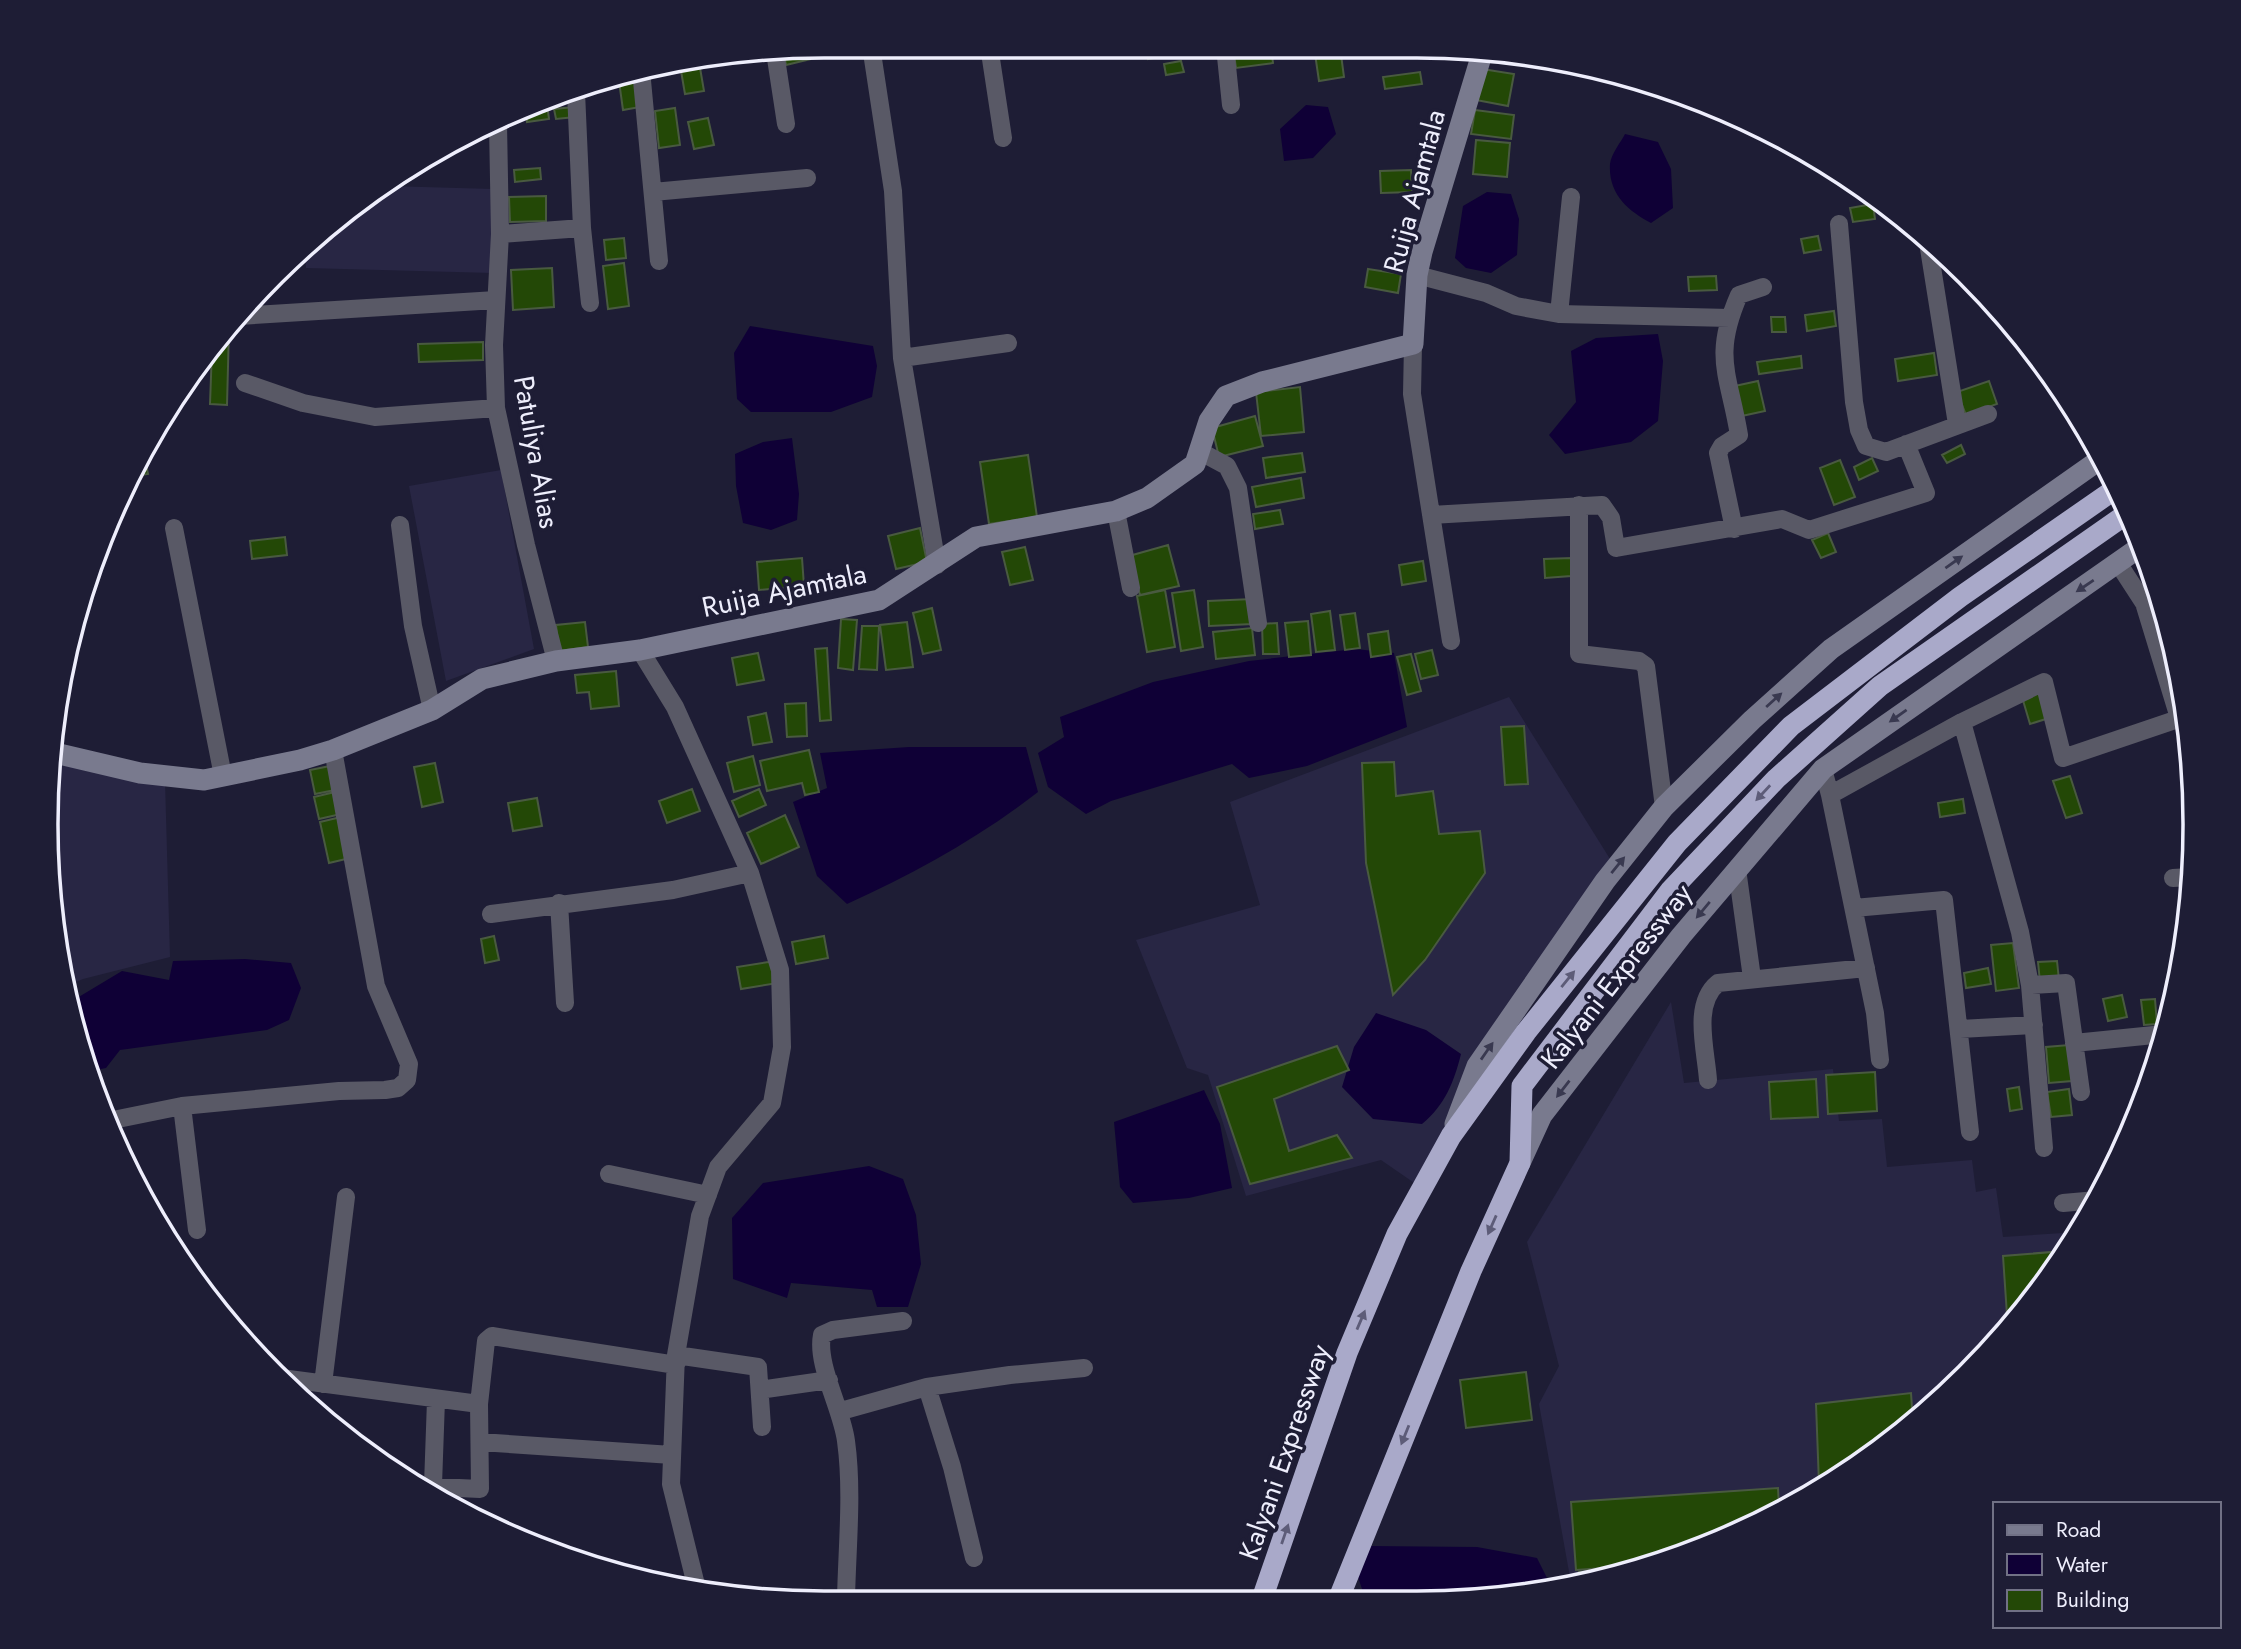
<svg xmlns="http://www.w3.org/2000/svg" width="2241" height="1649" font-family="Jost,sans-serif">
  <rect width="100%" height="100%" fill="#1e1d35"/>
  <path fill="#282644" d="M 388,186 L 493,189 L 493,273 L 306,268 L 305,249 Z
    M 501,470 L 534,649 L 446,681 L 409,486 Z
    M 1509,697 L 1620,875 L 1492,1059 L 1423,1189 L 1381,1160 L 1246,1196 L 1208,1075 L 1187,1068 L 1136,940 L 1260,905 L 1230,802 Z
    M 55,758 L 165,781 L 170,957 L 83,979 L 69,985 L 47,876 Z
    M 1671,1002 L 1684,1083 L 1833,1069 L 1839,1121 L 1882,1119 L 1887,1167 L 1972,1160 L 1976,1192 L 1996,1188 L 2003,1237 L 2078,1232 L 2002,1338 L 1890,1443 L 1714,1544 L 1571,1583 L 1539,1404 L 1559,1366 L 1527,1242 Z"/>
  <path fill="#0f0036" d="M 1306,105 L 1328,107 L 1336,134 L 1313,158 L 1284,161 L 1280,129 Z
    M 1625,134 L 1658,142 L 1671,169 L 1673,208 L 1651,223 C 1628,211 1608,194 1610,164 C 1611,154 1621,142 1625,134 Z
    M 1487,192 L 1511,194 L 1519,219 L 1517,255 L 1491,273 L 1466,268 L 1455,258 L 1463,206 Z
    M 750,326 L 873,346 L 877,366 L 872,397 L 831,412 L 751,412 L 737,399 L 734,353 Z
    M 1658,334 L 1663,361 L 1658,421 L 1631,442 L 1565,454 L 1549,435 L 1576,402 L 1571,351 L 1596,338 Z
    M 792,438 L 799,494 L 797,520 L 771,530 L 743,523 L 736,486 L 735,454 L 763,442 Z
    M 1355,649 L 1394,653 L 1407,727 L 1307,766 L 1249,778 L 1232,764 L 1111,801 L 1086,814 L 1048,787 L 1038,753 L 1064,737 L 1060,717 L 1153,682 L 1249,661 Z
    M 909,747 L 1026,747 L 1038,792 C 979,838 915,873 847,904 L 817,876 L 793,802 L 827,788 L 820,753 Z
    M 245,959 L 291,963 L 301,988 L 289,1020 L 267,1030 L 120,1050 L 106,1068 L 86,1072 L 71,997 L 77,998 L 122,971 L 169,980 L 173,961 Z
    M 1376,1013 L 1426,1030 L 1461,1054 C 1454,1082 1445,1105 1422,1124 L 1373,1119 L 1342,1087 L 1354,1047 Z
    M 1204,1090 L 1220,1124 L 1232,1188 L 1189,1198 L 1133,1203 L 1120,1187 L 1114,1122 Z
    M 869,1166 L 903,1179 L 916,1215 L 921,1264 L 908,1307 L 877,1307 L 872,1290 L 791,1283 L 787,1298 L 733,1279 L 732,1218 L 763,1183 Z
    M 1371,1546 L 1477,1547 L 1537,1558 L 1552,1588 L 1519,1597 L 1365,1598 L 1358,1577 Z"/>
  <path fill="#234806" stroke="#495a40" stroke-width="2" d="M 1146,46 L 1181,46 L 1182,53 L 1148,59 Z
    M 1271,47 L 1273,63 L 1236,68 L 1233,48 Z
    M 1314,47 L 1340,47 L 1344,77 L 1319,81 Z
    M 809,48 L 811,59 L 786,65 L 783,51 Z
    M 1181,61 L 1184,72 L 1166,75 L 1164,64 Z
    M 699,62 L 704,91 L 685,94 L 680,65 Z
    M 1482,69 L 1514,74 L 1508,106 L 1476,100 Z
    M 634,71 L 640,107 L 623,110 L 618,74 Z
    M 1420,72 L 1422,84 L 1385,89 L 1383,77 Z
    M 547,104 L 549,119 L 527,122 L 526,112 Z
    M 574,107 L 575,117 L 556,119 L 554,109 Z
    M 675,108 L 680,145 L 659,148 L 655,111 Z
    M 1475,110 L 1514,115 L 1511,139 L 1471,134 Z
    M 708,118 L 714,145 L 694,149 L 688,122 Z
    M 1476,140 L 1510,143 L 1507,177 L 1473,174 Z
    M 540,168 L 541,179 L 515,182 L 514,170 Z
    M 1411,170 L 1412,192 L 1381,193 L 1380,171 Z
    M 546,196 L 546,221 L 510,222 L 509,197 Z
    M 1873,204 L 1875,219 L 1853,222 L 1850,208 Z
    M 1818,236 L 1821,250 L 1804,253 L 1801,239 Z
    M 624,238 L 626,258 L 606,260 L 604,240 Z
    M 624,263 L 629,306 L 608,309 L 603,266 Z
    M 552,268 L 554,307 L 513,310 L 511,270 Z
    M 1368,269 L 1401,274 L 1398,293 L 1365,287 Z
    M 1716,276 L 1717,290 L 1689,291 L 1688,277 Z
    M 1834,311 L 1836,326 L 1807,331 L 1805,315 Z
    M 1771,317 L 1785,317 L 1786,332 L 1772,332 Z
    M 229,328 L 227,405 L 210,404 L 212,349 Z
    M 483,342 L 483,360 L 419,362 L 418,344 Z
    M 1934,353 L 1937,375 L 1898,381 L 1895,359 Z
    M 1801,356 L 1802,368 L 1759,374 L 1757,362 Z
    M 1758,381 L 1765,411 L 1737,417 L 1730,387 Z
    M 1989,381 L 1997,404 L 1966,415 L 1957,392 Z
    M 1300,387 L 1304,432 L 1261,436 L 1256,392 Z
    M 1255,416 L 1263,446 L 1219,457 L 1212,428 Z
    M 1961,445 L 1965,454 L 1947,463 L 1942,455 Z
    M 143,450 L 148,474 L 127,477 Z
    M 1302,453 L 1305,472 L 1266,478 L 1263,458 Z
    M 1028,455 L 1037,517 L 989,524 L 980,462 Z
    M 1872,458 L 1878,471 L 1859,480 L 1854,467 Z
    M 1840,460 L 1855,497 L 1834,505 L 1820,468 Z
    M 1301,478 L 1304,498 L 1256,507 L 1252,487 Z
    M 1280,510 L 1283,524 L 1255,529 L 1253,514 Z
    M 920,528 L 927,562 L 896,569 L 888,536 Z
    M 1828,533 L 1836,552 L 1821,558 L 1812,540 Z
    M 285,537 L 287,555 L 252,559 L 250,541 Z
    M 1168,545 L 1179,586 L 1140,595 L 1129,556 Z
    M 1025,547 L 1033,580 L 1010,585 L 1002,552 Z
    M 802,558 L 804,586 L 759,590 L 757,562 Z
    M 1571,558 L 1571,576 L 1545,578 L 1544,559 Z
    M 1423,561 L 1426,581 L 1402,585 L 1399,565 Z
    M 1165,590 L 1175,647 L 1147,652 L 1137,596 Z
    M 1194,590 L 1203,647 L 1181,651 L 1172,593 Z
    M 1252,599 L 1253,624 L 1209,626 L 1208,601 Z
    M 932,608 L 941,650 L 923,654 L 913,613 Z
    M 1330,611 L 1335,650 L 1316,652 L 1311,614 Z
    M 1355,613 L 1360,648 L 1345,650 L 1340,615 Z
    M 841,619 L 857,620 L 853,670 L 838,668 Z
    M 1308,621 L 1311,655 L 1289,657 L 1285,623 Z
    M 585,622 L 588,647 L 559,651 L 556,625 Z
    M 907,622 L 913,667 L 886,670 L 880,625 Z
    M 1277,623 L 1279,654 L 1263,654 L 1262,624 Z
    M 862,626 L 879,626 L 877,670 L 859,669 Z
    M 1252,628 L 1255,655 L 1216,659 L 1213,632 Z
    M 1388,631 L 1391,654 L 1371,657 L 1368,634 Z
    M 827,648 L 831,720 L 820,721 L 815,649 Z
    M 1432,650 L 1438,675 L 1421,679 L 1415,654 Z
    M 758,653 L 764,680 L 737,685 L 732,658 Z
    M 1411,654 L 1421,691 L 1407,695 L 1397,657 Z
    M 616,671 L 619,706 L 591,709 L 589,692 L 577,693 L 575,675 Z
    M 2041,691 L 2049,718 L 2030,724 L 2022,697 Z
    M 806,703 L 807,736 L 787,737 L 785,704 Z
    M 766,713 L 772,742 L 753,745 L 748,717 Z
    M 1524,726 L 1528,784 L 1505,785 L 1501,727 Z
    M 809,750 L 819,792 L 805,795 L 802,783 L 767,791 L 760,761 Z
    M 753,756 L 760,785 L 734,792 L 727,763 Z
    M 1394,762 L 1396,796 L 1433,791 L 1439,834 L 1480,831 L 1485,873 L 1425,960 L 1393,995 L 1366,863 L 1362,763 Z
    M 435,763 L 443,802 L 422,807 L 414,767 Z
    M 330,766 L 335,790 L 315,794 L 310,770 Z
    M 2070,776 L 2082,813 L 2066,818 L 2053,781 Z
    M 692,789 L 700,811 L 667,823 L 659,801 Z
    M 759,789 L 766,805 L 739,817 L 732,801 Z
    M 335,792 L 341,814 L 319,819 L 314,797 Z
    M 537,798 L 542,826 L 513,831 L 508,803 Z
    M 1963,799 L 1965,813 L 1940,817 L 1938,803 Z
    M 785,815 L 799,847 L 761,864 L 747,833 Z
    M 341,817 L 350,858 L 329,863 L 320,822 Z
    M 494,936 L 499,960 L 485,963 L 481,939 Z
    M 824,936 L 828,958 L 796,964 L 792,942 Z
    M 2013,943 L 2019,988 L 1996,991 L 1991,945 Z
    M 775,961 L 778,983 L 741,989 L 737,967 Z
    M 2057,961 L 2059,980 L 2040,982 L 2038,962 Z
    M 1988,968 L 1991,984 L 1966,988 L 1964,973 Z
    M 2122,995 L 2127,1017 L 2108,1021 L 2103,999 Z
    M 2155,999 L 2157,1024 L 2144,1025 L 2141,1000 Z
    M 2069,1045 L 2072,1081 L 2049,1083 L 2046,1047 Z
    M 1337,1046 L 1349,1070 L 1274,1099 L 1289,1151 L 1337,1135 L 1352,1158 L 1250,1184 L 1217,1087 Z
    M 1875,1072 L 1877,1111 L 1828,1114 L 1826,1075 Z
    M 1816,1079 L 1818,1117 L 1771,1119 L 1769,1082 Z
    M 2019,1087 L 2022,1109 L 2010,1111 L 2007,1089 Z
    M 2069,1089 L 2072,1115 L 2051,1117 L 2047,1092 Z
    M 2064,1251 L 2008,1330 L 2003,1256 Z
    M 1526,1372 L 1532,1420 L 1466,1428 L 1460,1380 Z
    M 1911,1393 L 1913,1422 L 1890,1443 L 1819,1484 L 1816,1404 Z
    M 1778,1488 L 1779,1507 L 1714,1544 L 1632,1566 L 1576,1570 L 1571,1502 Z
    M 1614,1571 L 1580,1580 L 1579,1572 Z"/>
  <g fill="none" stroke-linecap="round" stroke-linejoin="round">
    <path stroke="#595966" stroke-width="18" d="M 871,46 L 893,191 L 902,358 L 937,565
      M 989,46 L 1003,138
      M 1225,47 L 1231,105
      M 775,52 L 786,124
      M 641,70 L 659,261
      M 576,92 L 582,228 L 590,303
      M 498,124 L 500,234 L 494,345 L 496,408 L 526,545 L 556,661
      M 653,192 L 807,178
      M 1839,224 L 1854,402 L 1859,430 L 1866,446 L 1886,452 L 1988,414
      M 500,234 L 582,228
      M 1927,236 L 1957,424
      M 1417,275 L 1486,293 L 1516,306 L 1559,314 L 1730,318
      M 1559,314 L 1571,197
      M 239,316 L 496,300
      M 1413,344 L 1412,394 L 1451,641
      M 902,358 L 1008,343
      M 245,383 L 303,403 L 375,417 L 496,408
      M 1199,451 L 1227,466 L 1238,488 L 1258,623
      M 1579,505 L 1579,654 L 1639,661 L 1646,666 L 1664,807
      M 1116,511 L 1131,588
      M 1431,515 L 1602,505 L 1611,518 L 1616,548 L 1782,519 L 1809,530 L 1926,493 L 1906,444
      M 400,525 L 413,626 L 432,710
      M 174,528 L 223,776
      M 1734,529 L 1718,453 L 1722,446 L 1739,435 C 1729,374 1712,357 1739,295 L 1763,287
      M 2118,563 L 2144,603 L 2179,718
      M 640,650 L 675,707 L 750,873 L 780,970 L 782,1047 L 772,1103 L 718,1167 L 700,1216 L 676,1355 L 671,1484 L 697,1589
      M 1962,722 L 2020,932 L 2030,985 L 2044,1148
      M 1823,769 L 1830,795 L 1962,722 L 2044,682 L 2063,758 L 2184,717
      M 1830,795 L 1875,1013 L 1880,1060
      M 1737,869 L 1752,978
      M 2173,878 L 2190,877
      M 559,903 L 565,1003
      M 1854,908 L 1944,900 L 1970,1132
      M 491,914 L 673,890 L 750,873
      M 2030,985 L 2066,983 L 2081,1092
      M 1960,1029 L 2034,1025
      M 2074,1043 L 2164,1034
      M 1708,1080 C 1706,1050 1692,1004 1718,983 L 1866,968
      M 182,1106 L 197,1230
      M 108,1121 L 182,1106 L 339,1091 L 385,1090 L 398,1088 L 407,1080 L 409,1064 L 376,986 L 333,750
      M 609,1174 L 708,1195
      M 2063,1203 L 2097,1200
      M 676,1355 L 758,1367 L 762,1427
      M 281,1378 L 479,1404 L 480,1489 L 416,1486
      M 323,1384 L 346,1197
      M 927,1387 L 952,1467 L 974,1558
      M 760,1390 L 829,1380
      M 479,1404 L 486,1341 L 492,1336 L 676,1365
      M 841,1411 L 927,1387 L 1010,1375 L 1084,1368
      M 480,1442 L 672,1455
      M 433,1485 L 436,1400
      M 846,1599 C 847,1547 853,1492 846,1441 C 842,1409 816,1365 822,1335 L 833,1330 L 903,1321"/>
    <path stroke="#797a8e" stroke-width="21" d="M 55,753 L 140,773 L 204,780 L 300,760 L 333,750 L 432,710 L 482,679 L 556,661 L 640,650 L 879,600 L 976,537 L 1116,511 L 1147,498 L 1195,464 L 1209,421 L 1226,396 L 1262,382 L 1413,344 L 1417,275 L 1422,252 L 1481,57 L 1486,50
      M 1455,1124 L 1477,1066 L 1605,881 L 1664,807 L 1752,720 L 1831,649 L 2102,458
      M 1520,1163 L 1542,1115 L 1681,936 L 1823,769 L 2140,547"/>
    <path stroke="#a9a9c9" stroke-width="21" d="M 1339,1598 L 1471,1271 L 1520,1163 L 1522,1086 L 1670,891 L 1776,779 L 1880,686 L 2128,513
      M 1262,1599 L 1347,1353 L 1397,1234 L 1451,1136 L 1526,1032 L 1677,843 L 1791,726 L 1960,597 L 2118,487"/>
  </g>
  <defs><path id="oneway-solid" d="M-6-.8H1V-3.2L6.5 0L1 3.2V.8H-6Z" transform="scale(1.75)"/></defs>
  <g fill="#393950">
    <use href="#oneway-solid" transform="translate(1954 562) rotate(-35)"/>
    <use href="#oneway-solid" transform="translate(2085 586) rotate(146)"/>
    <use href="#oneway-solid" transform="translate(1774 700) rotate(-42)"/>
    <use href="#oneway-solid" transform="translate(1898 716) rotate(145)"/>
    <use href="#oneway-solid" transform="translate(1618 865) rotate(-51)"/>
    <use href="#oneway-solid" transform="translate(1703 910) rotate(130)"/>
    <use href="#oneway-solid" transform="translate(1487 1051) rotate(-55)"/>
    <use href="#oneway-solid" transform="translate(1563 1089) rotate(128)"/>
  </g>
  <g fill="#5d5c78">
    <use href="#oneway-solid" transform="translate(1763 793) rotate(133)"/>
    <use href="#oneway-solid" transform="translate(1568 979) rotate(-51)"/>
    <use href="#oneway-solid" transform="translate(1492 1225) rotate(114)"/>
    <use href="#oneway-solid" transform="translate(1361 1320) rotate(-67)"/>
    <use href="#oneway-solid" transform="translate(1405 1435) rotate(112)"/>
    <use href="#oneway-solid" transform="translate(1285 1534) rotate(-71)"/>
  </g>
  <g text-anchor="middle" stroke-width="7" stroke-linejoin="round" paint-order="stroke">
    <g font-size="28" fill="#eeeefc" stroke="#1e1d35">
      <text transform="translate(1414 191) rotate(-75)" y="10">Ruija Ajamtala</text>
      <text transform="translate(537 452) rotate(80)" y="10">Patuliya Alias</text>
      <text transform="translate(784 590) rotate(-12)" y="10">Ruija Ajamtala</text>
      <text transform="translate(1616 976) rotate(-52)" y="10">Kalyani Expressway</text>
      <text transform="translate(1284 1452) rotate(-71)" y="10">Kalyani Expressway</text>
    </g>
  </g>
  <path d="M0 0H2241V1649H0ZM824 58H1417A766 766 0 0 1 2183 824V825A766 766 0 0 1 1417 1591H824A766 766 0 0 1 58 825V824A766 766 0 0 1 824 58Z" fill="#1e1d35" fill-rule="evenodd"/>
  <path fill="none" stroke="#eeeefc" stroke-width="3.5" d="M824 58H1417A766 766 0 0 1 2183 824V825A766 766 0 0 1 1417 1591H824A766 766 0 0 1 58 825V824A766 766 0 0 1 824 58Z"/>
  <rect x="1993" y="1502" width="228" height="126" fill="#1e1d35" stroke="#717185" stroke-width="2"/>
  <rect x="2007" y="1525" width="35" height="10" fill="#797a8e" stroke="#717185" stroke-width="2"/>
  <text x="2056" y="1537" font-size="21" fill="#eeeefc">Road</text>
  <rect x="2007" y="1554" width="35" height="21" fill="#0f0036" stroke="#717185" stroke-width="2"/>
  <text x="2056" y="1572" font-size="21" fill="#eeeefc">Water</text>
  <rect x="2007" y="1590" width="35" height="21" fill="#234806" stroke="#717185" stroke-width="2"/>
  <text x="2056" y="1607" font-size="21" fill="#eeeefc">Building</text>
</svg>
